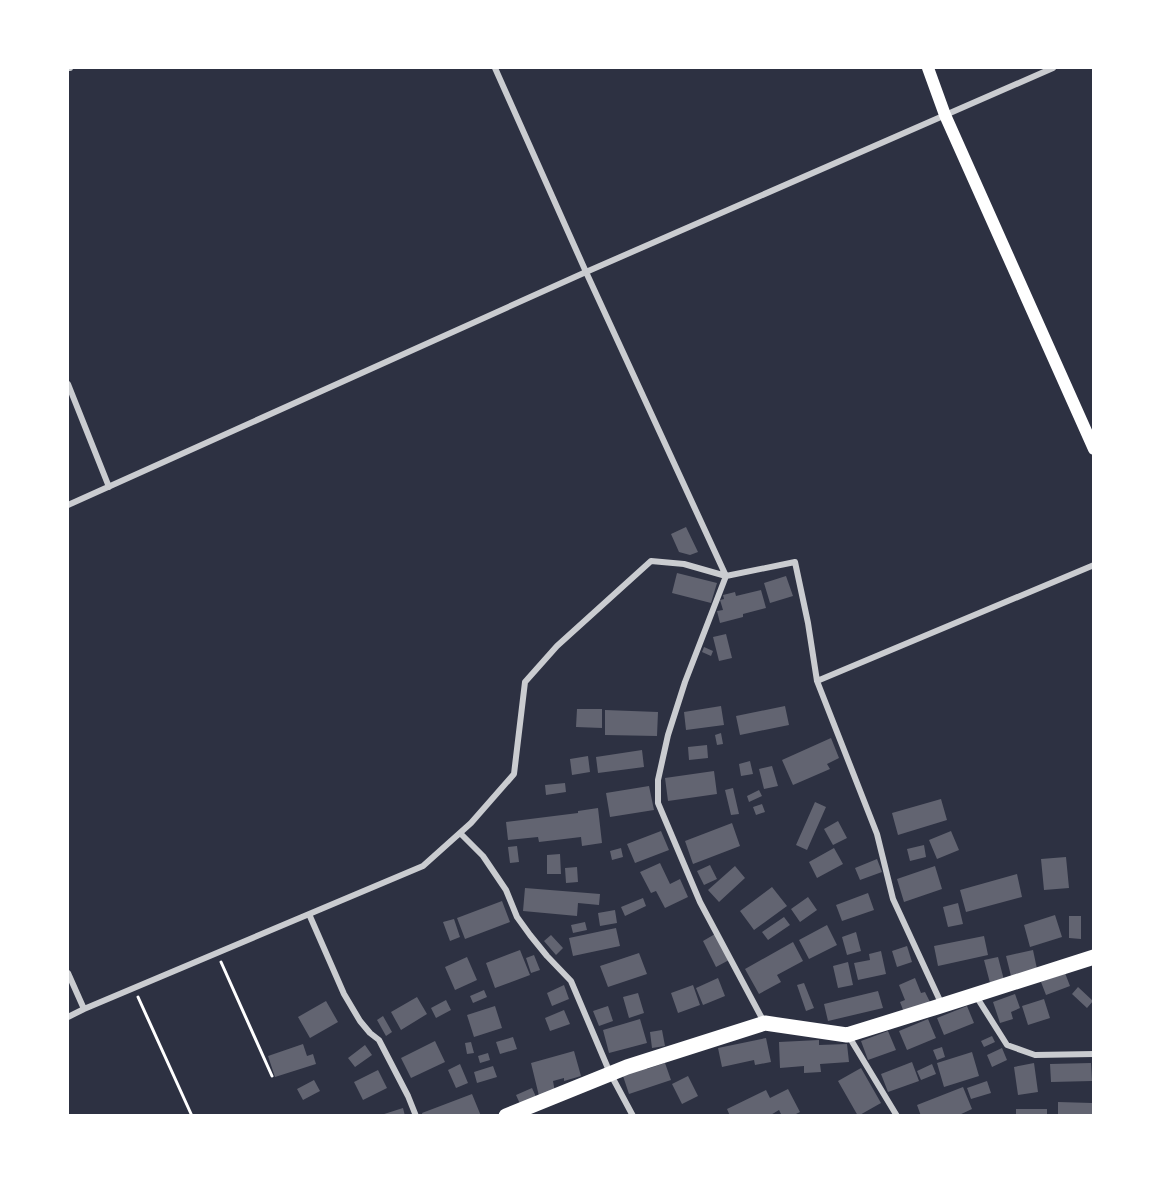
<svg xmlns="http://www.w3.org/2000/svg" width="1161" height="1183" font-family="Jost,sans-serif">
  <rect width="100%" height="100%" fill="#2d3142"/>
  <path fill="#626471" d="M 686,527 L 698,552 L 690,555 L 679,552 L 671,534 Z
    M 677,573 L 717,583 L 711,603 L 672,593 Z
    M 786,576 L 793,596 L 770,603 L 764,583 Z
    M 761,590 L 766,608 L 743,614 L 743,617 L 720,623 L 717,611 L 723,610 L 720,600 L 724,599 L 723,595 L 735,592 L 736,596 Z
    M 726,634 L 732,658 L 719,661 L 713,637 Z
    M 704,647 L 713,651 L 711,656 L 702,652 Z
    M 721,706 L 724,725 L 686,730 L 684,712 Z
    M 785,706 L 789,725 L 740,735 L 736,716 Z
    M 577,709 L 602,709 L 602,728 L 576,727 Z
    M 605,710 L 658,712 L 657,736 L 605,735 Z
    M 721,733 L 723,744 L 717,745 L 715,735 Z
    M 831,738 L 839,758 L 827,764 L 830,769 L 793,785 L 782,760 Z
    M 707,745 L 708,758 L 689,760 L 688,747 Z
    M 642,750 L 644,767 L 598,773 L 596,757 Z
    M 588,756 L 590,772 L 572,775 L 570,759 Z
    M 750,761 L 753,774 L 741,776 L 739,764 Z
    M 772,766 L 778,786 L 764,789 L 759,769 Z
    M 714,771 L 717,794 L 668,801 L 665,778 Z
    M 565,783 L 566,792 L 546,795 L 545,785 Z
    M 649,786 L 654,810 L 610,817 L 606,793 Z
    M 733,788 L 739,814 L 731,815 L 725,790 Z
    M 759,790 L 762,796 L 749,802 L 747,796 Z
    M 941,799 L 947,820 L 898,835 L 892,813 Z
    M 815,802 L 826,807 L 807,850 L 796,845 Z
    M 762,804 L 765,812 L 756,815 L 753,807 Z
    M 598,808 L 602,843 L 582,846 L 581,837 L 539,842 L 538,837 L 508,840 L 506,822 L 578,813 L 578,811 Z
    M 838,821 L 847,838 L 833,845 L 824,829 Z
    M 732,823 L 740,846 L 693,864 L 685,841 Z
    M 661,831 L 669,850 L 635,863 L 627,844 Z
    M 951,831 L 959,850 L 937,859 L 929,840 Z
    M 924,845 L 926,857 L 910,861 L 907,849 Z
    M 517,846 L 519,862 L 510,863 L 508,847 Z
    M 621,848 L 623,857 L 612,860 L 610,851 Z
    M 834,848 L 843,864 L 817,878 L 809,862 Z
    M 560,854 L 561,874 L 547,874 L 547,855 Z
    M 1066,857 L 1069,888 L 1044,890 L 1041,859 Z
    M 877,859 L 882,872 L 860,880 L 855,868 Z
    M 660,863 L 670,884 L 680,879 L 688,897 L 665,908 L 656,891 L 651,893 L 640,872 Z
    M 710,865 L 717,879 L 704,885 L 697,871 Z
    M 735,866 L 745,878 L 719,902 L 708,890 Z
    M 935,866 L 942,889 L 904,902 L 897,879 Z
    M 577,867 L 578,882 L 566,883 L 565,868 Z
    M 1017,874 L 1022,897 L 966,912 L 960,890 Z
    M 772,887 L 787,906 L 754,930 L 740,911 Z
    M 525,888 L 600,894 L 599,905 L 578,903 L 577,916 L 523,911 Z
    M 868,893 L 874,910 L 842,921 L 836,905 Z
    M 808,897 L 817,910 L 800,922 L 791,909 Z
    M 643,898 L 646,906 L 625,916 L 621,907 Z
    M 502,901 L 510,922 L 465,939 L 457,918 Z
    M 958,903 L 963,924 L 948,927 L 943,907 Z
    M 615,910 L 617,923 L 600,926 L 598,913 Z
    M 1055,915 L 1062,937 L 1030,947 L 1024,925 Z
    M 1069,916 L 1081,916 L 1081,939 L 1069,938 Z
    M 784,917 L 790,925 L 768,940 L 762,932 Z
    M 454,919 L 460,937 L 450,941 L 443,922 Z
    M 585,922 L 587,930 L 573,933 L 571,925 Z
    M 827,925 L 837,945 L 809,959 L 799,940 Z
    M 616,928 L 620,946 L 573,956 L 569,938 Z
    M 856,932 L 861,951 L 847,955 L 842,937 Z
    M 715,934 L 729,960 L 716,967 L 703,941 Z
    M 551,935 L 563,948 L 556,955 L 544,941 Z
    M 984,936 L 988,955 L 938,966 L 934,946 Z
    M 793,942 L 803,961 L 777,975 L 781,982 L 759,994 L 745,969 Z
    M 907,946 L 912,962 L 897,967 L 892,951 Z
    M 520,950 L 530,975 L 495,988 L 486,963 Z
    M 1033,950 L 1037,969 L 1011,976 L 1006,956 Z
    M 881,951 L 886,974 L 858,980 L 854,963 L 870,960 L 869,954 Z
    M 639,953 L 647,974 L 608,987 L 600,966 Z
    M 534,955 L 540,970 L 531,973 L 526,958 Z
    M 467,957 L 477,980 L 455,990 L 445,967 Z
    M 998,957 L 1004,980 L 990,983 L 984,960 Z
    M 848,962 L 853,985 L 838,988 L 833,966 Z
    M 1065,973 L 1070,986 L 1046,995 L 1041,982 Z
    M 718,978 L 725,996 L 703,1005 L 696,988 Z
    M 915,978 L 921,993 L 925,992 L 931,1004 L 905,1015 L 900,1002 L 905,1000 L 899,985 Z
    M 804,983 L 814,1008 L 806,1011 L 797,985 Z
    M 564,985 L 569,999 L 552,1006 L 547,993 Z
    M 693,985 L 700,1005 L 678,1013 L 671,993 Z
    M 1078,987 L 1093,1001 L 1087,1008 L 1072,994 Z
    M 484,990 L 487,997 L 473,1003 L 470,996 Z
    M 878,991 L 883,1008 L 828,1021 L 824,1004 Z
    M 638,993 L 644,1013 L 629,1018 L 623,997 Z
    M 1015,994 L 1020,1008 L 1011,1012 L 1013,1019 L 1000,1023 L 993,1002 Z
    M 417,997 L 427,1014 L 401,1030 L 391,1012 Z
    M 1044,999 L 1050,1018 L 1028,1025 L 1022,1006 Z
    M 446,1000 L 451,1010 L 436,1018 L 431,1008 Z
    M 326,1001 L 338,1022 L 310,1038 L 298,1017 Z
    M 495,1006 L 502,1028 L 474,1037 L 467,1015 Z
    M 608,1006 L 613,1021 L 599,1026 L 593,1011 Z
    M 967,1006 L 974,1023 L 944,1035 L 937,1018 Z
    M 564,1010 L 570,1024 L 550,1031 L 545,1018 Z
    M 383,1016 L 392,1032 L 386,1036 L 377,1020 Z
    M 640,1019 L 647,1043 L 609,1053 L 603,1030 Z
    M 928,1019 L 936,1038 L 907,1050 L 899,1031 Z
    M 662,1030 L 665,1046 L 652,1048 L 650,1032 Z
    M 888,1031 L 896,1050 L 868,1060 L 861,1041 Z
    M 992,1036 L 995,1042 L 984,1047 L 981,1041 Z
    M 513,1037 L 517,1049 L 500,1054 L 496,1042 Z
    M 766,1038 L 771,1062 L 755,1065 L 754,1060 L 722,1067 L 718,1048 Z
    M 819,1040 L 819,1045 L 847,1044 L 849,1062 L 820,1064 L 821,1072 L 804,1073 L 804,1066 L 780,1068 L 779,1042 Z
    M 435,1041 L 445,1062 L 411,1078 L 401,1058 Z
    M 471,1042 L 474,1053 L 467,1054 L 465,1043 Z
    M 303,1044 L 307,1056 L 313,1054 L 316,1064 L 275,1077 L 268,1056 Z
    M 365,1045 L 372,1055 L 355,1067 L 348,1058 Z
    M 942,1047 L 945,1057 L 937,1060 L 933,1050 Z
    M 1002,1048 L 1007,1060 L 992,1067 L 987,1055 Z
    M 574,1051 L 581,1076 L 564,1081 L 564,1078 L 553,1081 L 555,1092 L 539,1096 L 531,1063 Z
    M 972,1052 L 979,1076 L 944,1087 L 937,1063 Z
    M 488,1053 L 490,1060 L 480,1063 L 478,1056 Z
    M 912,1062 L 919,1081 L 888,1092 L 881,1074 Z
    M 665,1063 L 671,1080 L 629,1094 L 622,1073 L 646,1065 L 647,1069 Z
    M 1034,1063 L 1038,1092 L 1018,1095 L 1014,1067 Z
    M 1091,1063 L 1092,1081 L 1051,1082 L 1050,1064 Z
    M 460,1064 L 468,1083 L 456,1088 L 448,1070 Z
    M 932,1064 L 936,1074 L 921,1080 L 917,1071 Z
    M 493,1066 L 497,1077 L 477,1083 L 474,1072 Z
    M 861,1068 L 881,1103 L 858,1116 L 838,1081 Z
    M 378,1070 L 387,1088 L 363,1100 L 354,1082 Z
    M 688,1076 L 698,1096 L 682,1104 L 672,1084 Z
    M 314,1080 L 320,1091 L 303,1100 L 297,1089 Z
    M 987,1081 L 991,1093 L 971,1099 L 967,1088 Z
    M 963,1087 L 972,1109 L 957,1116 L 921,1116 L 917,1105 Z
    M 532,1088 L 537,1099 L 521,1106 L 516,1095 Z
    M 788,1089 L 800,1112 L 792,1116 L 782,1116 L 779,1110 L 769,1116 L 730,1116 L 727,1109 L 766,1090 L 770,1098 Z
    M 472,1094 L 481,1116 L 423,1116 L 422,1113 Z
    M 1058,1102 L 1092,1103 L 1092,1116 L 1058,1116 Z
    M 403,1108 L 405,1116 L 381,1116 L 381,1115 Z
    M 1016,1109 L 1047,1109 L 1047,1116 L 1016,1116 Z"/>
  <g fill="none" stroke-linecap="round" stroke-linejoin="round">
    <path stroke="#fff" stroke-width="3" d="M 221,962 L 272,1076
      M 138,997 L 192,1116
      M 305,1116 L 315,1116"/>
    <path stroke="#caccd0" stroke-width="6" d="M 68,68 L 70,68
      M 495,68 L 586,272 L 726,576 L 685,682 L 668,735 L 658,780 L 658,803 L 700,902 L 764,1022
      M 68,384 L 109,487
      M 68,505 L 586,272 L 1053,68
      M 817,681 L 1094,565
      M 460,833 L 483,856 L 506,890 L 517,917 L 530,935 L 547,956 L 571,981 L 610,1073 L 633,1116
      M 309,914 L 344,994 L 360,1021 L 370,1033 L 379,1040 L 408,1096 L 416,1116
      M 68,973 L 84,1009
      M 976,996 L 1007,1045 L 1035,1055 L 1094,1054
      M 68,1017 L 84,1009 L 423,866 L 471,823 L 514,774 L 525,682 L 557,646 L 651,561 L 684,564 L 726,576 L 795,562 L 808,623 L 817,681 L 877,834 L 893,899 L 942,1005
      M 848,1035 L 897,1116"/>
    <path stroke="#fff" stroke-width="12" d="M 928,68 L 945,115 L 1094,449"/>
    <path stroke="#fff" stroke-width="15" d="M 506,1116 L 627,1067 L 765,1023 L 847,1035 L 937,1007 L 1094,957"/>
  </g>
  <rect width="1161" height="1183" fill="none" stroke="#ffffff" stroke-width="138"/>
</svg>
